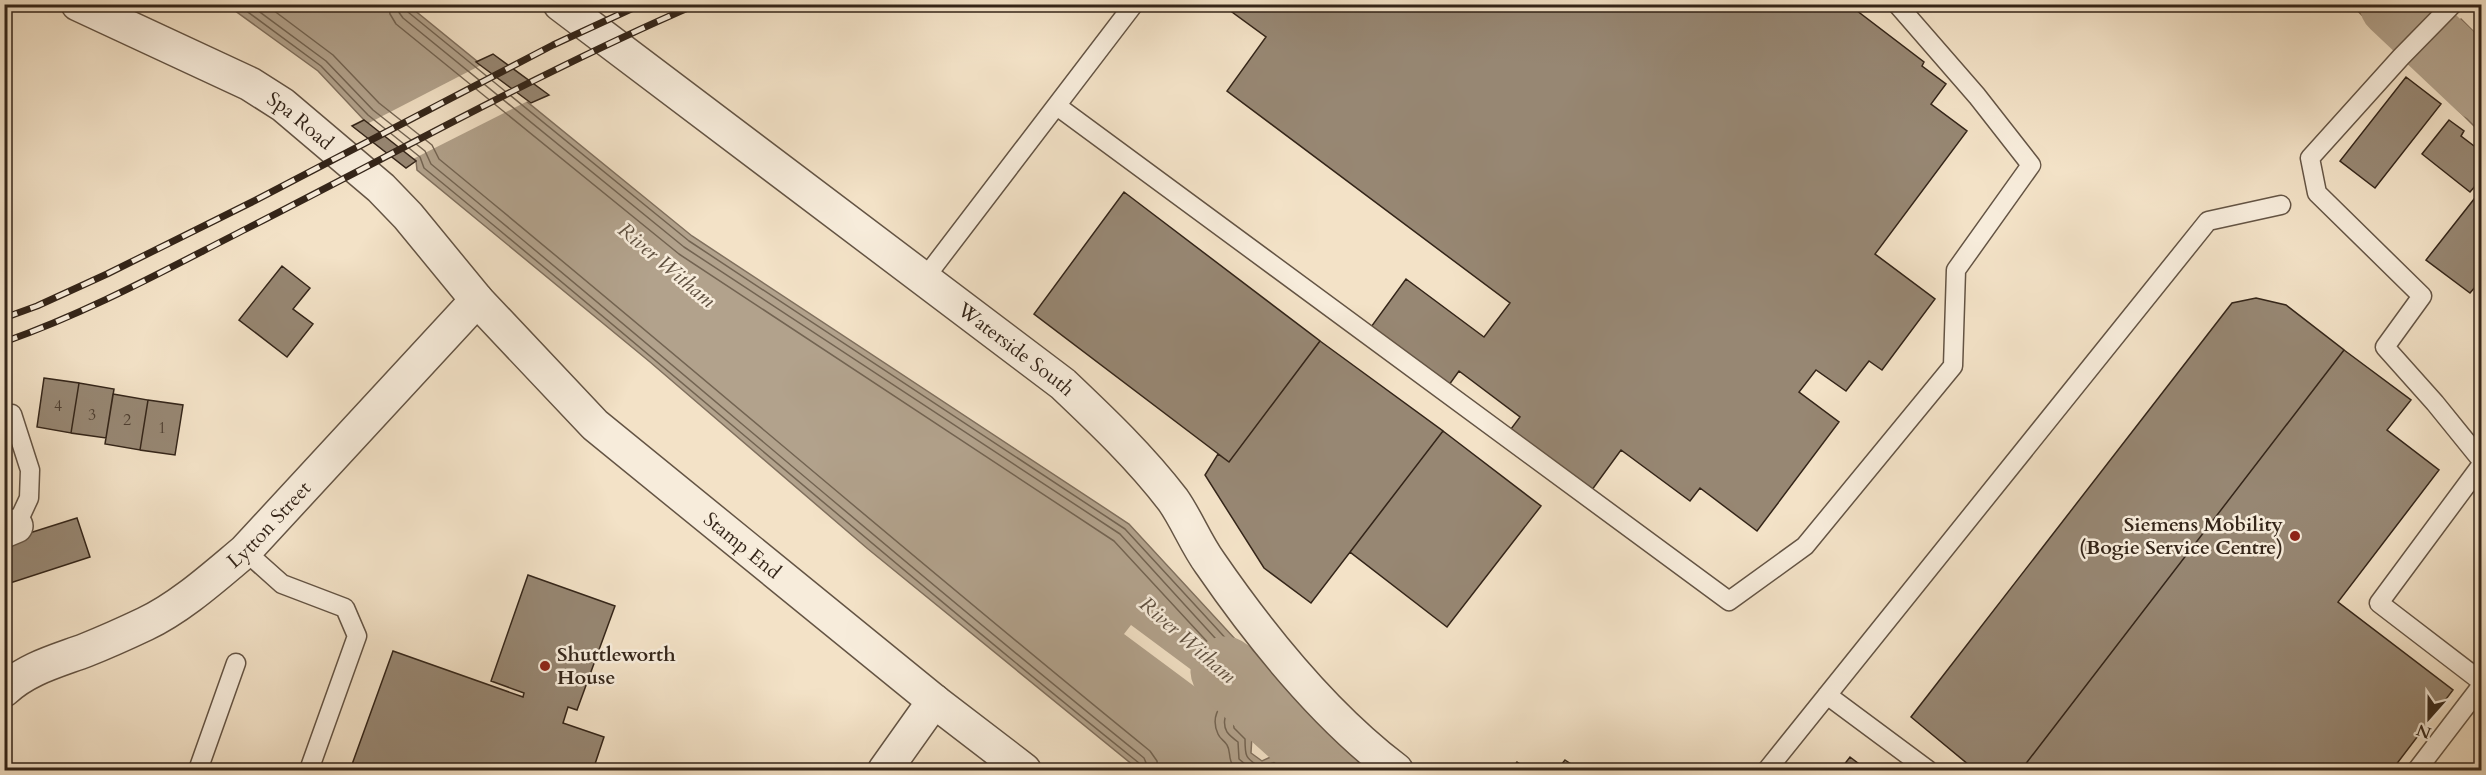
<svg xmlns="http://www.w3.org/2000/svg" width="2486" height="775" font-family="Cardo,serif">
  <rect width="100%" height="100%" fill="#f3e2c7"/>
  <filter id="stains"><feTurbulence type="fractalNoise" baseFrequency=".00333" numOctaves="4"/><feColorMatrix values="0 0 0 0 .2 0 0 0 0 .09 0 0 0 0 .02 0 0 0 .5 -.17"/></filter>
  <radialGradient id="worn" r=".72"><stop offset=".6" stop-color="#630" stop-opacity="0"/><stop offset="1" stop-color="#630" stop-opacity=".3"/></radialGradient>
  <path fill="#b2a28c" stroke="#80705e" stroke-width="1.5" d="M 227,5 L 408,5 L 692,236 L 1129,524 L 1272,679 L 1276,696 L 1299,715 L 1296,735 L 1279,742 L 1246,716 L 1242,715 L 1239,725 L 1252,735 L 1251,753 L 1262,761 L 1277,754 L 1298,770 L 1139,770 L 868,549 L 650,362 L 417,170 L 416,161 L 364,120 L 318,71 Z
    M 2352,5 L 2417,5 L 2384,38 Z
    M 2461,19 L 2481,39 L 2481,133 L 2415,67 Z
    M 1303,715 L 1317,726 L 1316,728 L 1370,770 L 1317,770 L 1281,746 L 1300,738 Z"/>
  <path fill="#f3e2c7" d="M 485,63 L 530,100 L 413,159 L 365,125 Z
    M 1131,625 L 1236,703 L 1229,712 L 1124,634 Z"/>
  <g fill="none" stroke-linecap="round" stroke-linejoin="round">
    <path stroke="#736452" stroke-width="1.5" d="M 237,4 L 321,66 L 368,115 L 420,157 L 424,168 C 664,364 897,569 1139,763 L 1142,770
      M 249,4 L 326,61 L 373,110 L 425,151 L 431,164 C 670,360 903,564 1144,758 L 1149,770
      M 265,4 L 333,55 L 379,103 L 432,145 L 439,159 C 678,355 911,557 1150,751 L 1157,761 L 1158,770
      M 388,4 L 390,14 L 396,24 L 679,254 L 1114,541 L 1250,688 L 1248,693 C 1227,693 1208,712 1218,734 C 1220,739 1225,741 1227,745 C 1232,753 1226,759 1237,770
      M 397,4 L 398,11 L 403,18 L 684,247 L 1120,534 L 1258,685 L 1264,702 L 1272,712 L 1272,715 L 1268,716 C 1263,712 1258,706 1252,704 C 1235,696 1218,716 1227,732 C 1230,736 1234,739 1238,742 L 1239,759 L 1252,770
      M 405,4 L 408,12 L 689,241 L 1125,529 L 1265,681 L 1272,700 L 1291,718 L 1290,730 L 1280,734 L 1249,711 L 1239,710 L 1233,717 L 1234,728 L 1245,739 C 1245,756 1245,758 1260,767 L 1276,762 L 1289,770
      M 2360,4 L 2384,28 L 2408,4
      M 2482,43 L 2476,42 L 2460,29 L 2424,67 L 2482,124
      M 2482,50 L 2474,49 L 2460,39 L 2435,67 L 2482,114
      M 2482,59 L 2472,58 L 2461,52 L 2447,67 L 2482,101
      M 1320,770 L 1318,764 L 1298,748 L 1308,731 L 1360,770"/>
    <path stroke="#b2a28c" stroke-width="69" d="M 2394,4 L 2482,87
      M 1225,671 L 1296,735 L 1342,770"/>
  </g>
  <path fill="#978773" stroke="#342519" stroke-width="1.5" d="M 1221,4 L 1820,4 L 1823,7 L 1825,4 L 1848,4 L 1924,62 L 1922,66 L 1946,84 L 1931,104 L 1967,131 L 1875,254 L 1935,299 L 1882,370 L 1869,361 L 1846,391 L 1816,370 L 1799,392 L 1839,422 L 1757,531 L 1700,488 L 1690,501 L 1621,450 L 1589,494 L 1508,433 L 1520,417 L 1459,371 L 1449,385 L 1371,327 L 1406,279 L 1484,337 L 1510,303 L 1227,91 L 1266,37 Z
    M 493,54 L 549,95 L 531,103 L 476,62 Z
    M 2406,77 L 2441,104 L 2375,188 L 2340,161 Z
    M 364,120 L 368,123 L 416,161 L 406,168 L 352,126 Z
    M 2449,120 L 2464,131 L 2461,136 L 2482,152 L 2482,178 L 2470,192 L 2422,154 Z
    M 2482,189 L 2482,279 L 2470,293 L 2426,260 Z
    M 1124,192 L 1320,341 L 1229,462 L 1034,314 Z
    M 282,266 L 310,288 L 293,309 L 313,324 L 287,357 L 239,320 Z
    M 2256,298 L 2286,305 L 2344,350 L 2021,770 L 1975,770 L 1911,717 L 2232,303 Z
    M 1320,341 L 1443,431 L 1311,603 L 1264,568 L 1205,475 L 1218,454 L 1229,462 Z
    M 2344,350 L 2411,400 L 2387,430 L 2439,470 L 2338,602 L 2453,690 L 2392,770 L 2021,770 Z
    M 44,378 L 79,383 L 71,433 L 37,427 Z
    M 79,383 L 114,389 L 106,438 L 71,433 Z
    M 113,394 L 148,400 L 140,450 L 105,444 Z
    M 148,400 L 183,405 L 175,455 L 140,450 Z
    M 1443,431 L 1541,506 L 1447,627 L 1350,552 Z
    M 77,518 L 90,557 L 4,585 L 4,541 Z
    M 528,575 L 615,606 L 577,710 L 568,707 L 563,723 L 604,737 L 593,770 L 350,770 L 393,651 L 523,697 L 524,693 L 491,681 Z
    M 1850,757 L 1867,770 L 1840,770 Z
    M 1565,760 L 1580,770 L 1557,770 Z
    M 1517,762 L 1529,770 L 1511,770 Z"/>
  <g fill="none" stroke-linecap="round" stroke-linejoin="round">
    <defs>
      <path id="lane" d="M 2453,4 L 2401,57 L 2310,158 L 2317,193 L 2422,296 L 2385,347 L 2435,403 L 2482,461
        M 1057,106 L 1729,601 L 1805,546 L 1953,366 L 1956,270 L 2031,165 L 1977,96 L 1897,4
        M 924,279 L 1134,4
        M 12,414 L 30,470 L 29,498 L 16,526
        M 2482,464 L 2379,603 L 2482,682
        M 245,551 L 282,584 L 345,608 L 357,636 L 309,770
        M 1827,695 L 1928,770
        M 198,770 L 236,663
        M 1767,770 L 2208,221 L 2281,205
        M 2417,770 L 2482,685"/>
      <g id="street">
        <path id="s1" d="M 78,4 L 250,84 L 283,105 L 381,188 L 408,216 L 477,300 L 595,425 L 934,701 L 1024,770"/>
        <path id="s2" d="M 560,4 L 1063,384 C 1102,421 1140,457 1173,500 C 1187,520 1196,544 1210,563 C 1261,637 1325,716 1396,770"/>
        <path d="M 4,531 L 16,526"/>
        <path id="s3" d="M 4,690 C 28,668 57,661 86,650 C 106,642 126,633 145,624 C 181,607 215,576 245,551 L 477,300"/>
        <path d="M 885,770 L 934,701"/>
      </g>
    </defs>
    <use href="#lane" stroke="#645444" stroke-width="21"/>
    <use href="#street" stroke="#645444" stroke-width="36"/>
    <use href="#lane" stroke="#f7ecdb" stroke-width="18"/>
    <use href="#street" stroke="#f7ecdb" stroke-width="33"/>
    <defs>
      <path id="rail" d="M 4,318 L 37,306 L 107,274 L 252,202 L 553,45 L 642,4
        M 4,342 C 89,312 167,269 246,229 C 396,153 542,71 697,4"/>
    </defs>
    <use href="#rail" stroke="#342519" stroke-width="7"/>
    <use href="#rail" stroke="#f7ecdb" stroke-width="4.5" stroke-dasharray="14" stroke-linecap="butt"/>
  </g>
  <g fill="#8f2418" stroke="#f7ecdb" stroke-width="2">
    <circle cx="2295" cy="536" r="6"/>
    <circle cx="545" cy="666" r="6"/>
  </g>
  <g text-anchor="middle" stroke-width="5" stroke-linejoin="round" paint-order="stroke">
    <g font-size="16" fill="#4d3e30">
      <text x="58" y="411">4</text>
      <text x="92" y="420">3</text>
      <text x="127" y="425">2</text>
      <text x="162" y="433">1</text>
    </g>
    <g font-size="20" fill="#342519" stroke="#f7ecdb">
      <text dy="7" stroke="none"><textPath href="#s1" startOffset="252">Spa Road</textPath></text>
      <text dy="7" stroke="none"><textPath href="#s2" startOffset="572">Waterside South</textPath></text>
      <text dy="7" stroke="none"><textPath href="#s3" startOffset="316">Lytton Street</textPath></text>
      <text dy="7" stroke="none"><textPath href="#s1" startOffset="867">Stamp End</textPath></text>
    </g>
    <g font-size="20" font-weight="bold" fill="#342519" stroke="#f7ecdb" text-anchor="end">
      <text x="2283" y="531">Siemens Mobility<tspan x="2283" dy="23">(Bogie Service Centre)</tspan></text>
      <text x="557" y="661" text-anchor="start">Shuttleworth<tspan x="557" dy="23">House</tspan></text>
    </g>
    <g font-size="21" font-style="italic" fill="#605141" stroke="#f7ecdb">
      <text transform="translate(667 265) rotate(40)" y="7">River Witham</text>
      <text transform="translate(1188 640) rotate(41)" y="7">River Witham</text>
    </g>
  </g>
  <rect width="2486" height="775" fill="none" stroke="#f3e2c7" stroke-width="24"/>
  <rect x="6" y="6" width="2474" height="763" fill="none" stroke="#342519" stroke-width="3"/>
  <rect x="12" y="12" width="2462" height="751" fill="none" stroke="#342519" stroke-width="1.5"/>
  <g transform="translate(2429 718) rotate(201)" stroke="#f7ecdb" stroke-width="4.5" paint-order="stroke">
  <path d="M0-4.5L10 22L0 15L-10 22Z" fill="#342519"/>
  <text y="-9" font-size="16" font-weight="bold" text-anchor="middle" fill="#342519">N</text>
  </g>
  <rect width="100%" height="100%" filter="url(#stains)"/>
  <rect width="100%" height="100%" fill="url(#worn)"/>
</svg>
